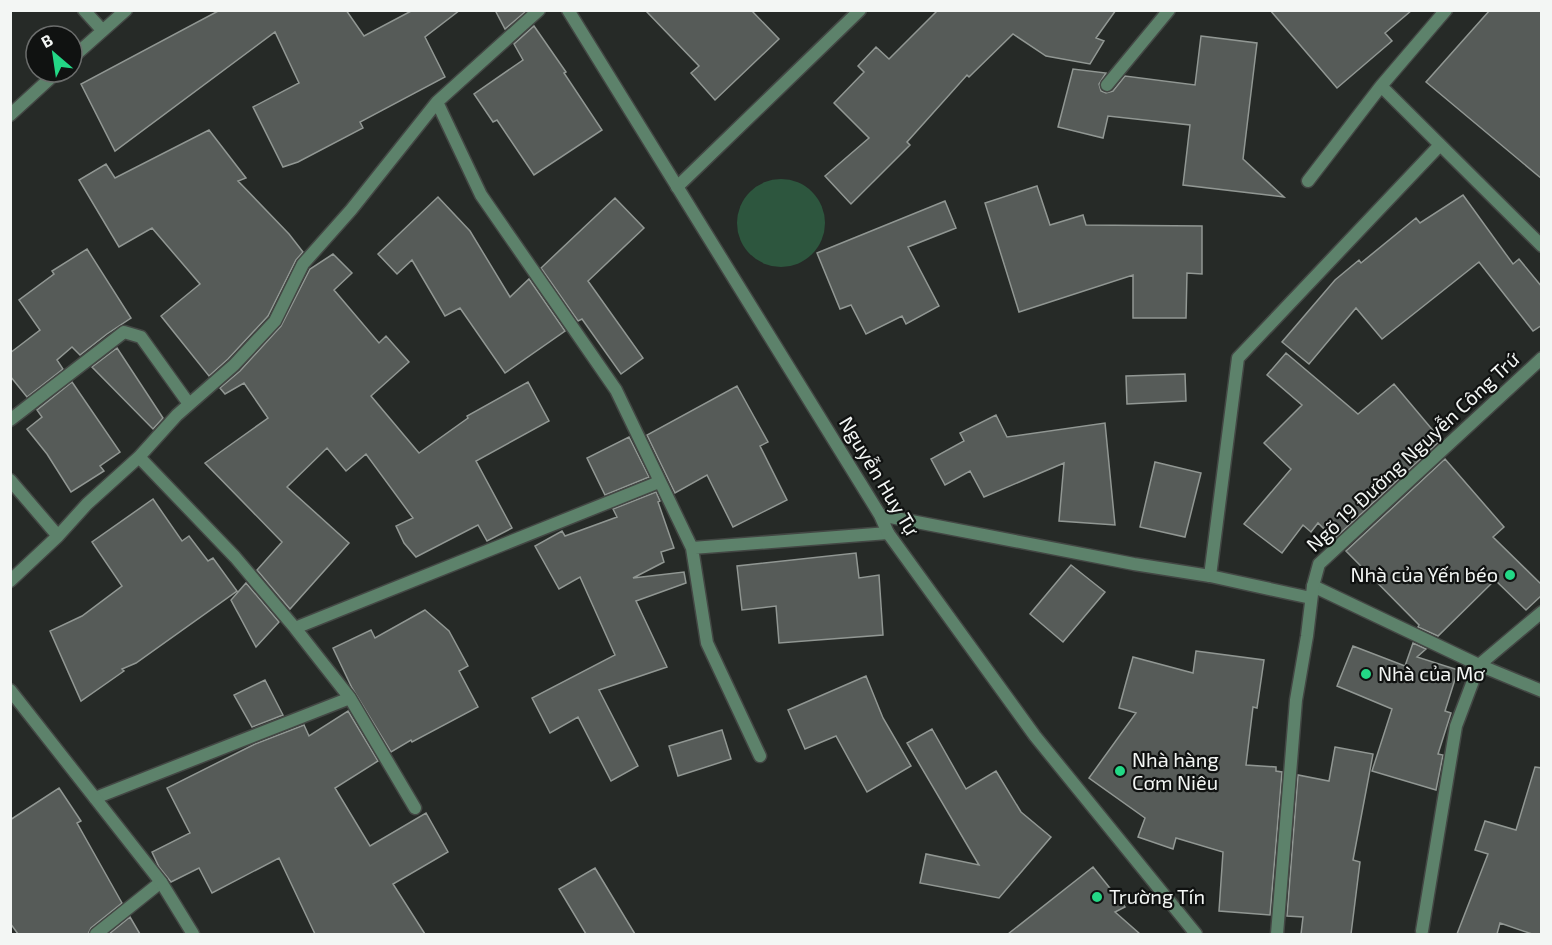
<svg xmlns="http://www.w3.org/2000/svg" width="1552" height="945" font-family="'Exo 2',sans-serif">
  <rect width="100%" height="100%" fill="#262a27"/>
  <path fill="#2d563e" d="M737 223a44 44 0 1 1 88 0a44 44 0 1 1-88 0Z"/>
  <path fill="#565b58" stroke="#919793" stroke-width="1.5" d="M 220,10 L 346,10 L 364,36 L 413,10 L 460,10 L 425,37 L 445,77 L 360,122 L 363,128 L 298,162 L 283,167 L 253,107 L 299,83 L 275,32 L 115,151 L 81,84 Z
    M 495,10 L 524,10 L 525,12 L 505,29 Z
    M 645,10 L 751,10 L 779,39 L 715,100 L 691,73 L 699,66 Z
    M 938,10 L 1116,10 L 1096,38 L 1104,41 L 1090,64 L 1046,56 L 1013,34 L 969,77 L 967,75 L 907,142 L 910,145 L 851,204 L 825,176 L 869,138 L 834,103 L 864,72 L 858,66 L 876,47 L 889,59 Z
    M 1270,10 L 1412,10 L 1385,33 L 1392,41 L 1337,88 Z
    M 1490,10 L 1542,10 L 1542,179 L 1426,82 Z
    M 534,26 L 566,72 L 564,73 L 602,130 L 534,175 L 497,120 L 493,122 L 474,94 L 523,60 L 514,44 Z
    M 1201,36 L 1257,43 L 1243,159 L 1284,197 L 1183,185 L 1190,125 L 1108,116 L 1103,138 L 1058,127 L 1073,69 L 1106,73 L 1099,84 L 1101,91 L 1106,93 L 1113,91 L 1125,76 L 1195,85 Z
    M 209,130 L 246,178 L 238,181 L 289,234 L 303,252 L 296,260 L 268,316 L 228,359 L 209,376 L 161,316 L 200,284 L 152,228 L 119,247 L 79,180 L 106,164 L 115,178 Z
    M 1037,186 L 1050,225 L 1083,215 L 1086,225 L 1202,226 L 1202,274 L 1187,273 L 1186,318 L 1133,318 L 1133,275 L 1019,312 L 985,203 Z
    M 1463,195 L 1513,264 L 1519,259 L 1542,287 L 1542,325 L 1533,331 L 1479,262 L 1382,339 L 1356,308 L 1309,364 L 1282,342 L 1335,280 L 1359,260 L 1361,263 L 1416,218 L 1420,223 Z
    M 438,197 L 470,231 L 510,297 L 529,279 L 565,331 L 505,373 L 460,308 L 445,316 L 412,260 L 397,274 L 378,254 Z
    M 615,198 L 644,228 L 588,281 L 643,358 L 621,374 L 582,319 L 578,321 L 541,268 Z
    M 945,201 L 956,228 L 908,247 L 939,306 L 906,324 L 902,316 L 866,334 L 851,305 L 840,309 L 817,253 Z
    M 87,249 L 131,318 L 107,334 L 80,355 L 72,347 L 57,360 L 63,369 L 27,397 L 10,376 L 10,353 L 40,330 L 19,300 L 54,274 L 52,271 Z
    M 333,254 L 352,273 L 334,290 L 379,343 L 386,336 L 409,362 L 371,396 L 419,453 L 468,418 L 467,416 L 528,382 L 549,421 L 476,461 L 512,528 L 487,541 L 478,525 L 416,557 L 404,543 L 396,526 L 413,518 L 366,454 L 346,471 L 327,448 L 287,487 L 349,543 L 290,609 L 257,570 L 282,542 L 205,463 L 268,418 L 244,383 L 225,394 L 220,388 L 240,371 L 281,326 L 310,269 Z
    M 117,348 L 163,418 L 153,429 L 92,367 Z
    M 1286,353 L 1358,414 L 1394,384 L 1441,440 L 1334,539 L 1318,523 L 1311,532 L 1303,525 L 1282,553 L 1244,524 L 1291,469 L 1264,443 L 1302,405 L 1267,375 Z
    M 1185,374 L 1186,401 L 1127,404 L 1126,376 Z
    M 72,382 L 120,452 L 100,466 L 104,471 L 71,492 L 47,454 L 27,429 L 42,417 L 37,410 Z
    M 737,386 L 768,442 L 760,446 L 787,500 L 733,527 L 707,475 L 675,493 L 647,435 Z
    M 996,415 L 1007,437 L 1105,423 L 1115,525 L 1059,521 L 1064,463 L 984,497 L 970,471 L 945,485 L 931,459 L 964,441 L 960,433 Z
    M 629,437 L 649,477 L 605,495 L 587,458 Z
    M 1445,459 L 1504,527 L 1493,537 L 1542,585 L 1542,595 L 1526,610 L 1495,580 L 1438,636 L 1418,627 L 1419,625 L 1346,551 Z
    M 1155,462 L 1201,473 L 1185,537 L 1140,527 Z
    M 656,492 L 660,501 L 658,502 L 674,548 L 661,552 L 664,562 L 633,578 L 684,572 L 686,583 L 636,601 L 667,667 L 599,690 L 638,766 L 611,781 L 578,717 L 550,733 L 532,698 L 615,655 L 580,577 L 559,589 L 535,546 L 562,531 L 565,536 L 617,517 L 613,509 Z
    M 153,499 L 182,541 L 189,536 L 208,561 L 213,558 L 237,591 L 136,663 L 122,669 L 124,671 L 81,701 L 50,631 L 82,616 L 122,586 L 92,542 Z
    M 856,553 L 859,578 L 879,575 L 883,635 L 779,643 L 776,606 L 742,610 L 737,566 Z
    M 1071,565 L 1105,592 L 1063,642 L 1030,614 Z
    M 246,583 L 279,622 L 256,647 L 231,600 Z
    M 425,610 L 449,631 L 468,666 L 459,671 L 478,707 L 412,742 L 411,740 L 391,752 L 352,688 L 333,648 L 371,630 L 375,638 Z
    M 1413,643 L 1426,649 L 1417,657 L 1458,670 L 1445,711 L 1451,713 L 1438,754 L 1443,755 L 1436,790 L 1372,771 L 1392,709 L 1337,686 L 1353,646 L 1405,666 Z
    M 1196,651 L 1264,660 L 1257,708 L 1253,707 L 1246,765 L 1276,767 L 1276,771 L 1282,772 L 1270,915 L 1219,911 L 1223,852 L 1176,838 L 1173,849 L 1138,837 L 1145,818 L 1089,778 L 1136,713 L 1119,708 L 1133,657 L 1193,673 Z
    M 866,676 L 883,718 L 911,766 L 867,792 L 836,736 L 805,749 L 788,710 Z
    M 265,680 L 283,715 L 252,727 L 234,695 Z
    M 348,711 L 378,761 L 335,788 L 370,846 L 426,813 L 448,852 L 393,884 L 425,934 L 315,934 L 279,858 L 212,893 L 199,868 L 171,882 L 159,867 L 152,852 L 190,833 L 167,788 L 255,744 L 304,725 L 309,736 Z
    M 932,729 L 966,789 L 996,771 L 1021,812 L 1051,837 L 999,898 L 920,883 L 926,854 L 979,865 L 907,743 Z
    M 722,730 L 731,759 L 678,776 L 669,746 Z
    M 1335,747 L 1373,754 L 1353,860 L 1360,862 L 1351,934 L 1301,934 L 1303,917 L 1287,916 L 1298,775 L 1329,781 Z
    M 1535,767 L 1542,768 L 1542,934 L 1532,934 L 1500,923 L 1497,934 L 1457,934 L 1488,854 L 1475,850 L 1485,821 L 1516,830 Z
    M 59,788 L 81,821 L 77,823 L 122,903 L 91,928 L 88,934 L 18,934 L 10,923 L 10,820 Z
    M 1093,867 L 1125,907 L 1115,912 L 1140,934 L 1008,934 Z
    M 595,868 L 635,934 L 586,934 L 559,889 Z
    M 130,917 L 140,934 L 109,934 Z"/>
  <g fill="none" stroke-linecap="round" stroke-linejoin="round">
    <defs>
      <path id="lane" d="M 84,10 L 102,30
        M 539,10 L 437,102 L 481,195 L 616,390 L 692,548 L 707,643 L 760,756
        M 72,58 L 126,10
        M 1107,85 L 1169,10
        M 1381,86 L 1542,246
        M 10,115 L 57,72
        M 1308,181 L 1381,86 L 1446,10
        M 677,187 L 860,10
        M 10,420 L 124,332 L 141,337 L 189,404
        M 139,457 L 235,557 L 295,628 L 350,698 L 415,808
        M 10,480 L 58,536
        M 692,548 L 888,533
        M 1210,576 L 1238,358 L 1440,145
        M 10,581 L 58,536 L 87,504 L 139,457 L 177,415 L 234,365 L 275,321 L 303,264 L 351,210 L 437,102
        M 1313,586 L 1479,665 L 1542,691
        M 295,628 L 659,482
        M 95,798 L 350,698
        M 1422,931 L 1456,726 L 1479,665 L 1542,612
        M 96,934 L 161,882"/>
      <path id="street" d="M 568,10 L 880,515 L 888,533 L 1035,736 L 1196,934
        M 880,515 L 1134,564 L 1210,576 L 1311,598
        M 10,690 L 161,882 L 193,934
        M 1277,934 L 1296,700 L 1307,636 L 1313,586 L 1319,564 L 1542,358"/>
    </defs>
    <use href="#lane" stroke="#434744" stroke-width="15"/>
    <use href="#street" stroke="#434744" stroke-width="15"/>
    <use href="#lane" stroke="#5d826b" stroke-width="12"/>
    <use href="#street" stroke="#5d826b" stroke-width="12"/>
  </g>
  <g fill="#23d886" stroke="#101211" stroke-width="2">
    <circle cx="1510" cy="575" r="6"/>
    <circle cx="1366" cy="674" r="6"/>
    <circle cx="1120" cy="771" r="6"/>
    <circle cx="1097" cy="897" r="6"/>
  </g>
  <g text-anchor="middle" stroke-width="4.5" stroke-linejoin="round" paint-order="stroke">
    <g font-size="20" fill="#f3f6f4" stroke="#101211">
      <text transform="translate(1413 452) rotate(-43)" y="7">Ngõ 19 Đường Nguyễn Công Trứ</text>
      <text transform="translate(879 476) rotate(59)" y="7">Nguyễn Huy Tự</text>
    </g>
    <g font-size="20" fill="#f3f6f4" stroke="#101211" text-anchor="start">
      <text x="1498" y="582" text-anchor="end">Nhà của Yến béo</text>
      <text x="1378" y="681">Nhà của Mơ</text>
      <text x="1132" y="767">Nhà hàng<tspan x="1132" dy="23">Cơm Niêu</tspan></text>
      <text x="1109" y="904">Trường Tín</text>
    </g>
  </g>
  <rect width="1552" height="945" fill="none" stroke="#f3f6f4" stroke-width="24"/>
  <g transform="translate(54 54) rotate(331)"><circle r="28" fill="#101211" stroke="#6b6d6c" stroke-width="1.5"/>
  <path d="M0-4.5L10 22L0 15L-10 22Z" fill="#23d886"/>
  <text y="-9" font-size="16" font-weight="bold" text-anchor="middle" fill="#f3f6f4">B</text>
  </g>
</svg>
